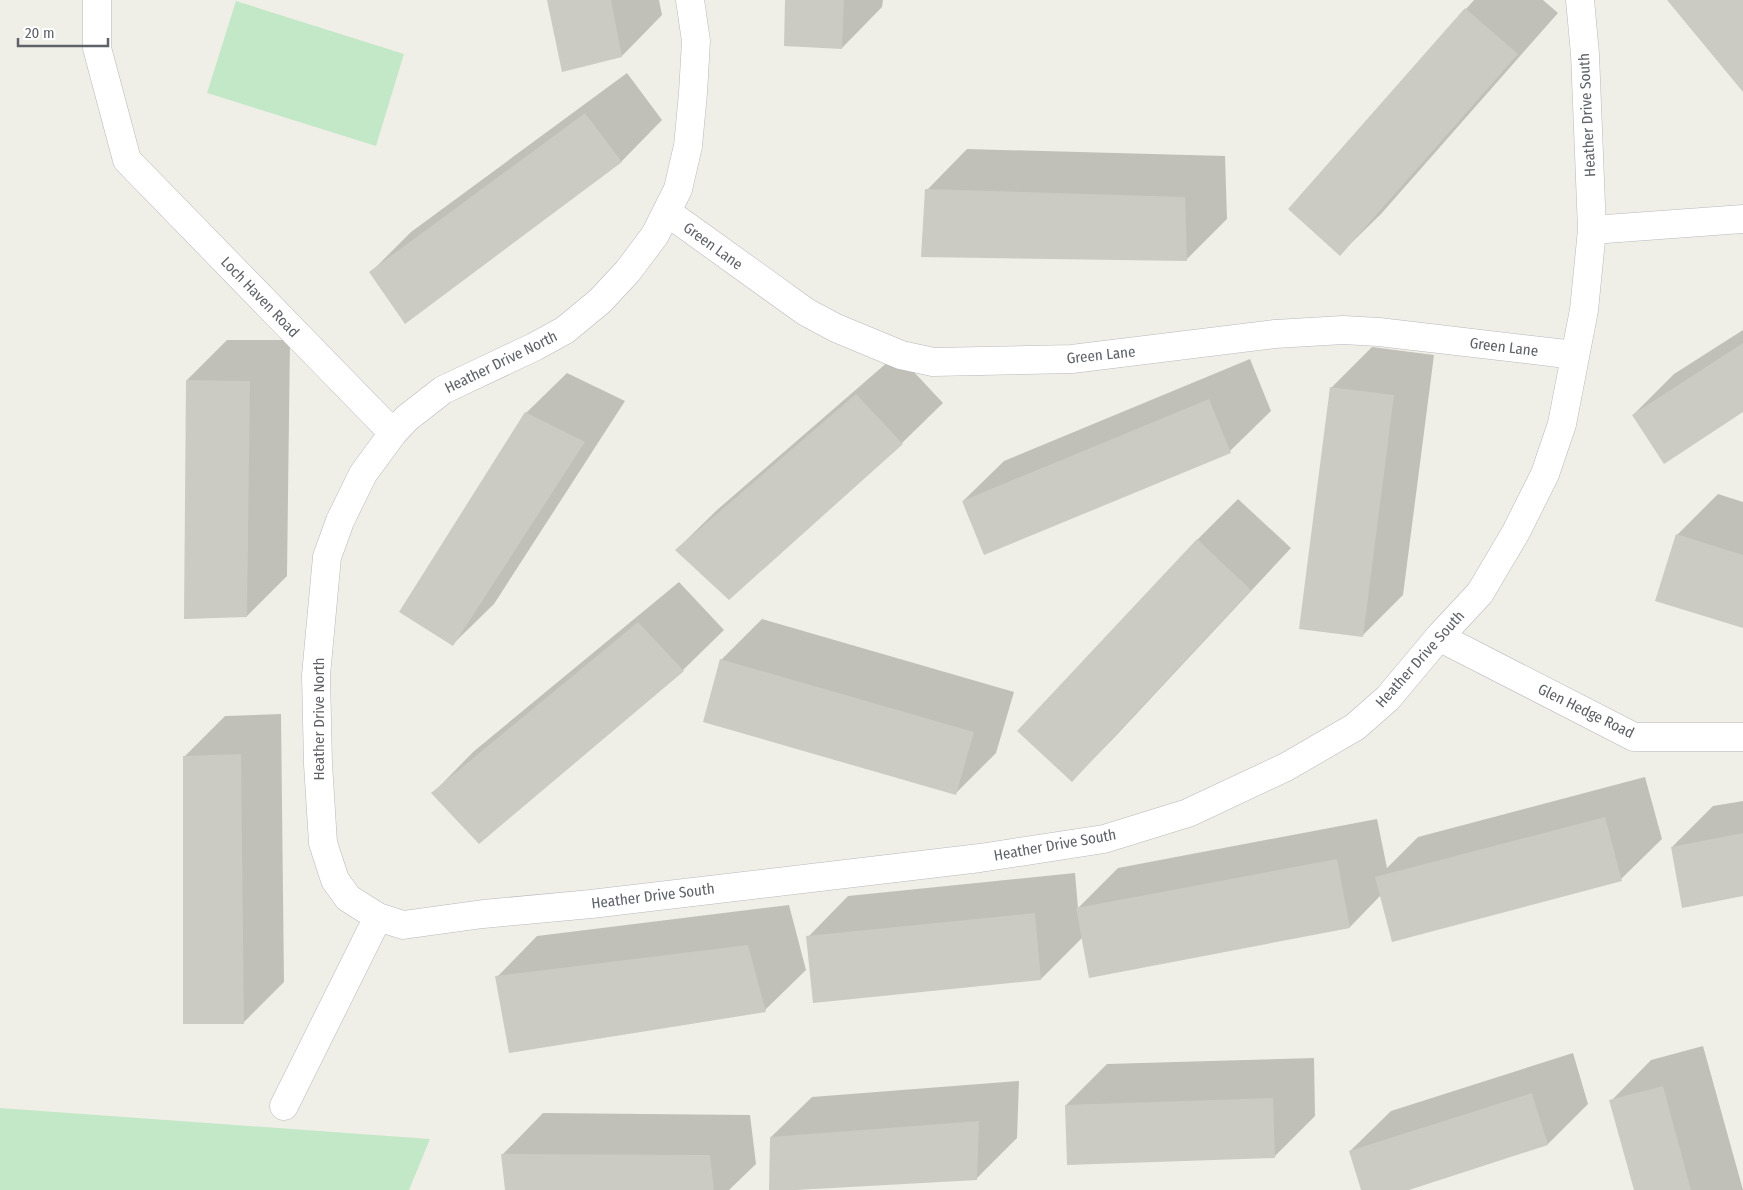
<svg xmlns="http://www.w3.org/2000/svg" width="1743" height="1190" font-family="'Fira Sans Condensed',sans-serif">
  <rect width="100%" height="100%" fill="#f0efe7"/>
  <path fill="#c3e8c7" d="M 236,1 L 404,54 L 376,146 L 207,93 Z
    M 0,1108 L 430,1139 L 409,1190 L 0,1190 Z"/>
  <path fill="#0003" d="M 549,0 L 659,0 L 662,15 L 622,56 Z
    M 786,0 L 883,0 L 882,7 L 842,48 Z
    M 1474,0 L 1543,0 L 1558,13 L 1381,214 L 1340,254 L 1289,209 Z
    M 627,73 L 662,120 L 622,161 L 405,322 L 371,272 L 411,232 Z
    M 967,149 L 1225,156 L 1227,219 L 1186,260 L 927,190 Z
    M 1743,330 L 1743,411 L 1633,415 L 1674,374 Z
    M 227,340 L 290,340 L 287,576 L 247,616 L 187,380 Z
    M 1372,347 L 1434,355 L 1403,595 L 1362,636 L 1331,388 Z
    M 897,354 L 943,403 L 902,443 L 729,598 L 676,550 L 717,510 Z
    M 1250,359 L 1271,411 L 1230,451 L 963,501 L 1004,461 Z
    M 567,373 L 625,401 L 494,604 L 453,644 L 526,413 Z
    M 1718,494 L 1743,502 L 1743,627 L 1677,535 Z
    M 1238,499 L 1291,548 L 1112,740 L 1072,780 L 1197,540 Z
    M 679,582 L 724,630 L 683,670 L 433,793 L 473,752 Z
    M 762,619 L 1014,692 L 996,753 L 956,793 L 721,660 Z
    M 281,714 L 284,982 L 243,1023 L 185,756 L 225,716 Z
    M 1645,777 L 1662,839 L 1621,879 L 1381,895 L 1350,927 L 1083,937 L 1041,979 L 808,937 L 848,896 L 1075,873 L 1078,908 L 1118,868 L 1377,819 L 1387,868 L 1418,837 Z
    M 1743,801 L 1743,895 L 1672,847 L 1713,806 Z
    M 789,905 L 806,970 L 765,1010 L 497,977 L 537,936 Z
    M 1703,1046 L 1743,1190 L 1635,1190 L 1611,1101 L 1651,1060 Z
    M 1573,1053 L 1588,1104 L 1548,1144 L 1405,1190 L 1362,1190 L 1350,1151 L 1391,1111 Z
    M 1314,1058 L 1315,1116 L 1275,1156 L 1066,1105 L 1107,1064 Z
    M 1019,1081 L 1017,1138 L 976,1179 L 770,1190 L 771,1137 L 812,1097 Z
    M 543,1113 L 750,1115 L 756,1164 L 729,1190 L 506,1190 L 503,1154 Z"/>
  <path fill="#cbcac3" d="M 547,0 L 611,0 L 622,57 L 562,72 Z
    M 785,0 L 844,0 L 842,49 L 784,46 Z
    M 1667,0 L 1743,0 L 1743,92 Z
    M 1465,8 L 1518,54 L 1340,256 L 1288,209 Z
    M 585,113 L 622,162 L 405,324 L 369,272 Z
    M 925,189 L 1185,197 L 1187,261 L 921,257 Z
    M 1743,343 L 1743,412 L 1664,464 L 1632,415 Z
    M 186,380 L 250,381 L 247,617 L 184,619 Z
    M 1330,387 L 1394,395 L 1363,637 L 1299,629 Z
    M 856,394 L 903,444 L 729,600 L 675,550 Z
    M 1209,399 L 1231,453 L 984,555 L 962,501 Z
    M 525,412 L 585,442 L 453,646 L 399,612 Z
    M 1676,534 L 1743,555 L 1743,628 L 1655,601 Z
    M 1197,539 L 1251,590 L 1072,782 L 1017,731 Z
    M 638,622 L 684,671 L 479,844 L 431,793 Z
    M 720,659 L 974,732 L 956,795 L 703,722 Z
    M 241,754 L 244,1024 L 183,1024 L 183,756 Z
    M 1605,817 L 1622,881 L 1392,942 L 1375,877 Z
    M 1743,833 L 1743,896 L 1682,908 L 1671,847 Z
    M 1337,859 L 1350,928 L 1089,978 L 1076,908 Z
    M 1035,913 L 1041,980 L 813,1003 L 806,936 Z
    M 748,945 L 766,1012 L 509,1053 L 495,976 Z
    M 1663,1086 L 1691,1190 L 1634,1190 L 1609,1100 Z
    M 1532,1093 L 1548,1145 L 1409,1190 L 1361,1190 L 1349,1151 Z
    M 1273,1098 L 1275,1158 L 1067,1165 L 1065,1105 Z
    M 979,1121 L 977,1180 L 796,1190 L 769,1190 L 770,1137 Z
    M 501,1154 L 710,1155 L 714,1190 L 505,1190 Z"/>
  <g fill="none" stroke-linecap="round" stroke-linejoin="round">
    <defs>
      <path id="street" d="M 97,0 L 97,48 L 127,160 L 393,433
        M 690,0 L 696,41 L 693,93 L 688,146 L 678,189 L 655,235 L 628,271 L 600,301 L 565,330 L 534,347 L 443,390 L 407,418 L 393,433 L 363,474 L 340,521 L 327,557 L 316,675 L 318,764 L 323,843 L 335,880 L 348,898 L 378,917 L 403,925 L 483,914 L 591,904 L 980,858 L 1104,839 L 1188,813 L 1286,767 L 1355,727 L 1388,698 L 1439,637 L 1480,593 L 1516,532 L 1545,474 L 1562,424 L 1584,310 L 1592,230 L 1585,54 L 1580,0
        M 667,212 L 806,312 L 836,328 L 901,355 L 933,362 L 1072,359 L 1275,334 L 1343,330 L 1379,332 L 1575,355
        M 1592,230 L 1743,219
        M 1439,637 L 1634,737 L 1743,737
        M 284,1106 L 378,917"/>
    </defs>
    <use href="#street" stroke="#b7b8bd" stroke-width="29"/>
    <use href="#street" stroke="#fff" stroke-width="28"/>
  </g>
  <g text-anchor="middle" stroke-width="4" stroke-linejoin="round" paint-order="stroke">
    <g font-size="15" fill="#5e6167" stroke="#fff">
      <text transform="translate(1587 115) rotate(-93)" y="5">Heather Drive South</text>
      <text transform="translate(713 246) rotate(36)" y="5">Green Lane</text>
      <text transform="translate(260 297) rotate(46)" y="5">Loch Haven Road</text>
      <text transform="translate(1504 347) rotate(7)" y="5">Green Lane</text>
      <text transform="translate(1101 355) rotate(-6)" y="5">Green Lane</text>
      <text transform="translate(501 362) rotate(-26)" y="5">Heather Drive North</text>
      <text transform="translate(1420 659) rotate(-48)" y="5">Heather Drive South</text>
      <text transform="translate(1586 711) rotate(26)" y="5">Glen Hedge Road</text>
      <text transform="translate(319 719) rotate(-90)" y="5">Heather Drive North</text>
      <text transform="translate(1055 845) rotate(-10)" y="5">Heather Drive South</text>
      <text transform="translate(653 896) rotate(-7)" y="5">Heather Drive South</text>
    </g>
  </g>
  <path d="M18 38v8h90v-8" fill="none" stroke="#5e6167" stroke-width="2.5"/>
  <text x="25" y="38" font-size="15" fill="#5e6167" stroke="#ffffff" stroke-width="4" paint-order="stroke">20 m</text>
</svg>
